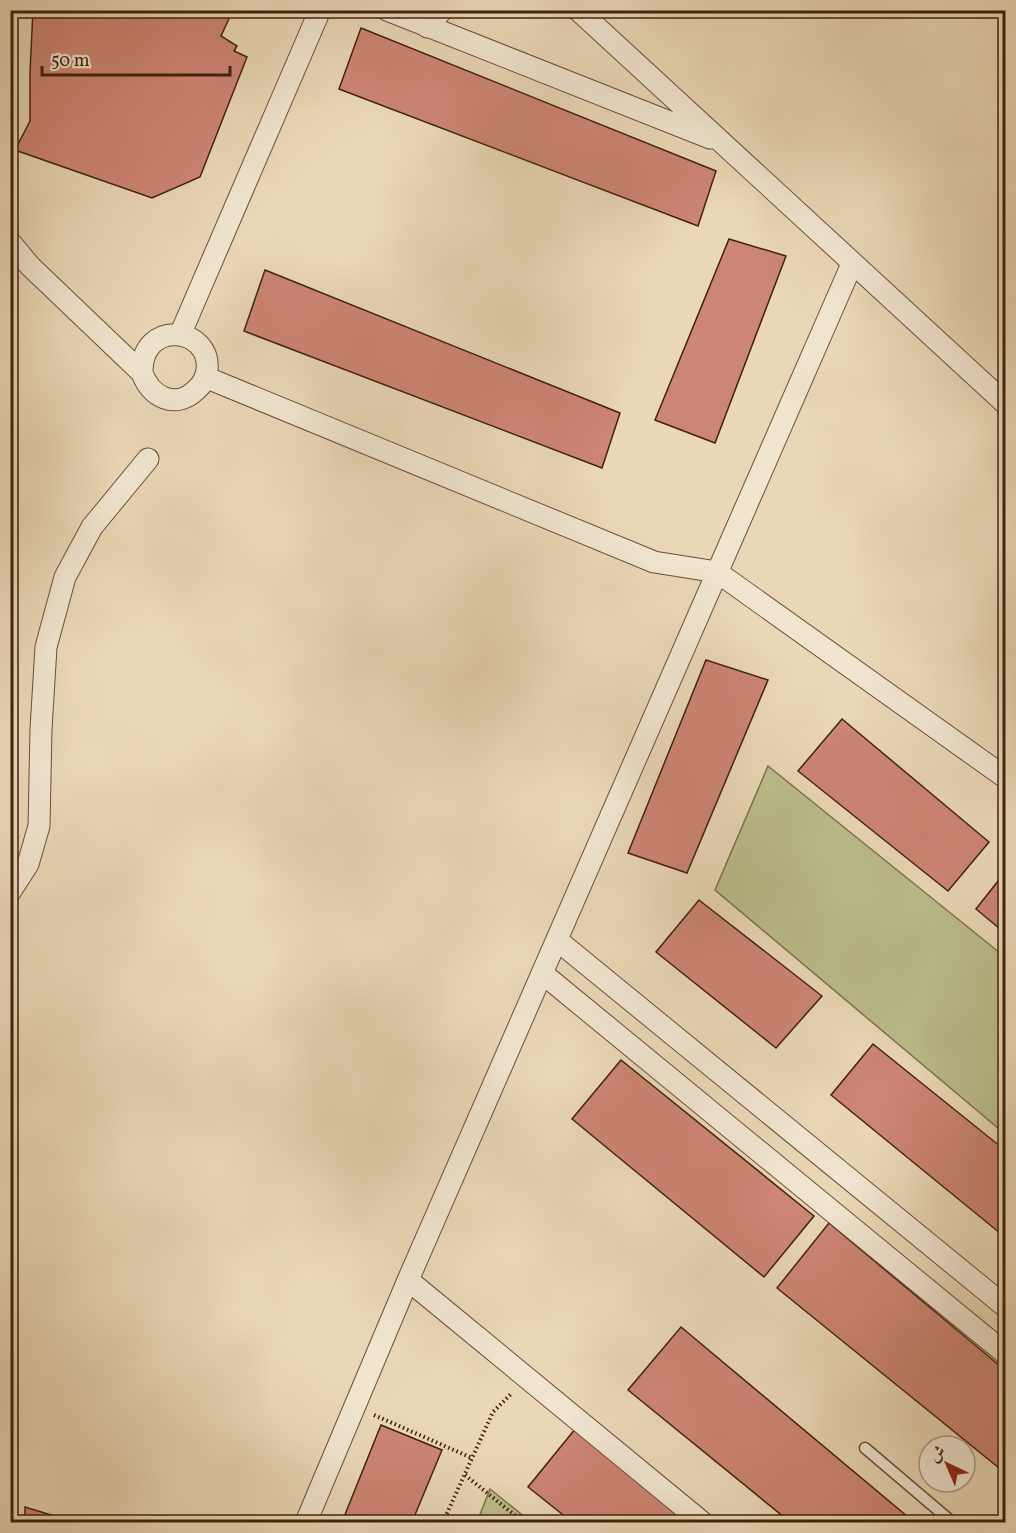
<svg xmlns="http://www.w3.org/2000/svg" width="1016" height="1533" font-family="Vollkorn,Amiri,serif">
  <rect width="100%" height="100%" fill="#ead7b6"/>
  <filter id="stains"><feTurbulence type="fractalNoise" baseFrequency=".00333" numOctaves="4"/><feColorMatrix values="0 0 0 0 .2 0 0 0 0 .09 0 0 0 0 .02 0 0 0 .5 -.17"/></filter>
  <radialGradient id="worn" r=".72"><stop offset=".6" stop-color="#630" stop-opacity="0"/><stop offset="1" stop-color="#630" stop-opacity=".3"/></radialGradient>
  <path fill="#bbbd8b" stroke="#7d704c" stroke-width="1.5" d="M 768,766 L 1005,957 L 1005,1134 L 715,890 Z
    M 490,1489 L 531,1522 L 477,1522 Z"/>
  <path fill="#cd8574" stroke="#3f220d" stroke-width="1.5" d="M 33,10 L 233,10 L 221,36 L 237,46 L 234,51 L 247,57 L 200,177 L 152,198 L 15,150 L 30,121 L 30,72 Z
    M 361,28 L 716,171 L 698,226 L 339,89 Z
    M 729,239 L 786,256 L 715,443 L 655,420 Z
    M 265,270 L 620,413 L 602,468 L 244,331 Z
    M 706,660 L 768,680 L 687,873 L 628,853 Z
    M 842,719 L 989,842 L 948,891 L 798,771 Z
    M 1006,871 L 1006,934 L 976,909 Z
    M 699,900 L 822,996 L 776,1048 L 656,952 Z
    M 873,1044 L 1006,1151 L 1006,1238 L 831,1095 Z
    M 621,1060 L 814,1216 L 764,1277 L 572,1119 Z
    M 829,1223 L 1006,1371 L 1006,1470 L 1004,1472 L 777,1288 Z
    M 681,1327 L 914,1522 L 790,1522 L 628,1390 Z
    M 580,1423 L 698,1522 L 572,1522 L 528,1487 Z
    M 381,1425 L 442,1450 L 412,1522 L 342,1522 Z
    M 25,1507 L 74,1522 L 25,1522 Z"/>
  <g fill="none" stroke-linecap="round" stroke-linejoin="round">
    <defs>
      <path id="lane" d="M 865,1448 L 952,1522"/>
      <path id="street" d="M 387,10 L 710,138
        M 578,10 L 1006,404
        M 427,27 L 442,10
        M 10,242 L 30,266 L 142,373 C 151,397 175,410 196,390 C 202,385 206,378 207,370 C 212,327 141,318 142,373
        M 180,335 L 320,10
        M 205,377 L 654,562 L 717,572 L 1006,778
        M 10,892 L 28,864 L 39,826 L 41,729 L 46,647 L 65,577 L 92,527 L 148,459
        M 557,940 L 1006,1307
        M 542,973 L 1006,1354
        M 408,1280 L 702,1522
        M 306,1522 L 408,1280 L 852,264"/>
    </defs>
    <use href="#lane" stroke="#6a4f37" stroke-width="13"/>
    <use href="#street" stroke="#6a4f37" stroke-width="23"/>
    <path stroke="#3f220d" stroke-width="4" stroke-dasharray="1.5 3" stroke-linecap="butt" d="M 374,1415 L 472,1458
      M 465,1475 L 523,1522
      M 443,1522 L 493,1412 L 511,1394"/>
    <use href="#lane" stroke="#f1e5d0" stroke-width="10"/>
    <use href="#street" stroke="#f1e5d0" stroke-width="21"/>
  </g>
  <rect width="1016" height="1533" fill="none" stroke="#ead7b6" stroke-width="36"/>
  <rect x="12" y="12" width="992" height="1509" fill="none" stroke="#3f220d" stroke-width="3"/>
  <rect x="18" y="18" width="980" height="1497" fill="none" stroke="#3f220d" stroke-width="1.5"/>
  <g transform="translate(947 1464) rotate(316)"><circle r="28" fill="#f1e5d0" stroke="#aa9782" stroke-width="1.5"/>
  <path d="M0-4.5L10 22L0 15L-10 22Z" fill="#8f2418"/>
  <text y="-9" font-size="16" font-weight="bold" text-anchor="middle" fill="#3f220d">ش</text>
  </g>
  <path d="M42 66v9h188v-9" fill="none" stroke="#3f220d" stroke-width="3"/>
  <text x="51" y="66" font-size="18" fill="#3f220d" stroke="#f1e5d0" stroke-width="4.5" paint-order="stroke">50 m</text>
  <rect width="100%" height="100%" filter="url(#stains)"/>
  <rect width="100%" height="100%" fill="url(#worn)"/>
</svg>
